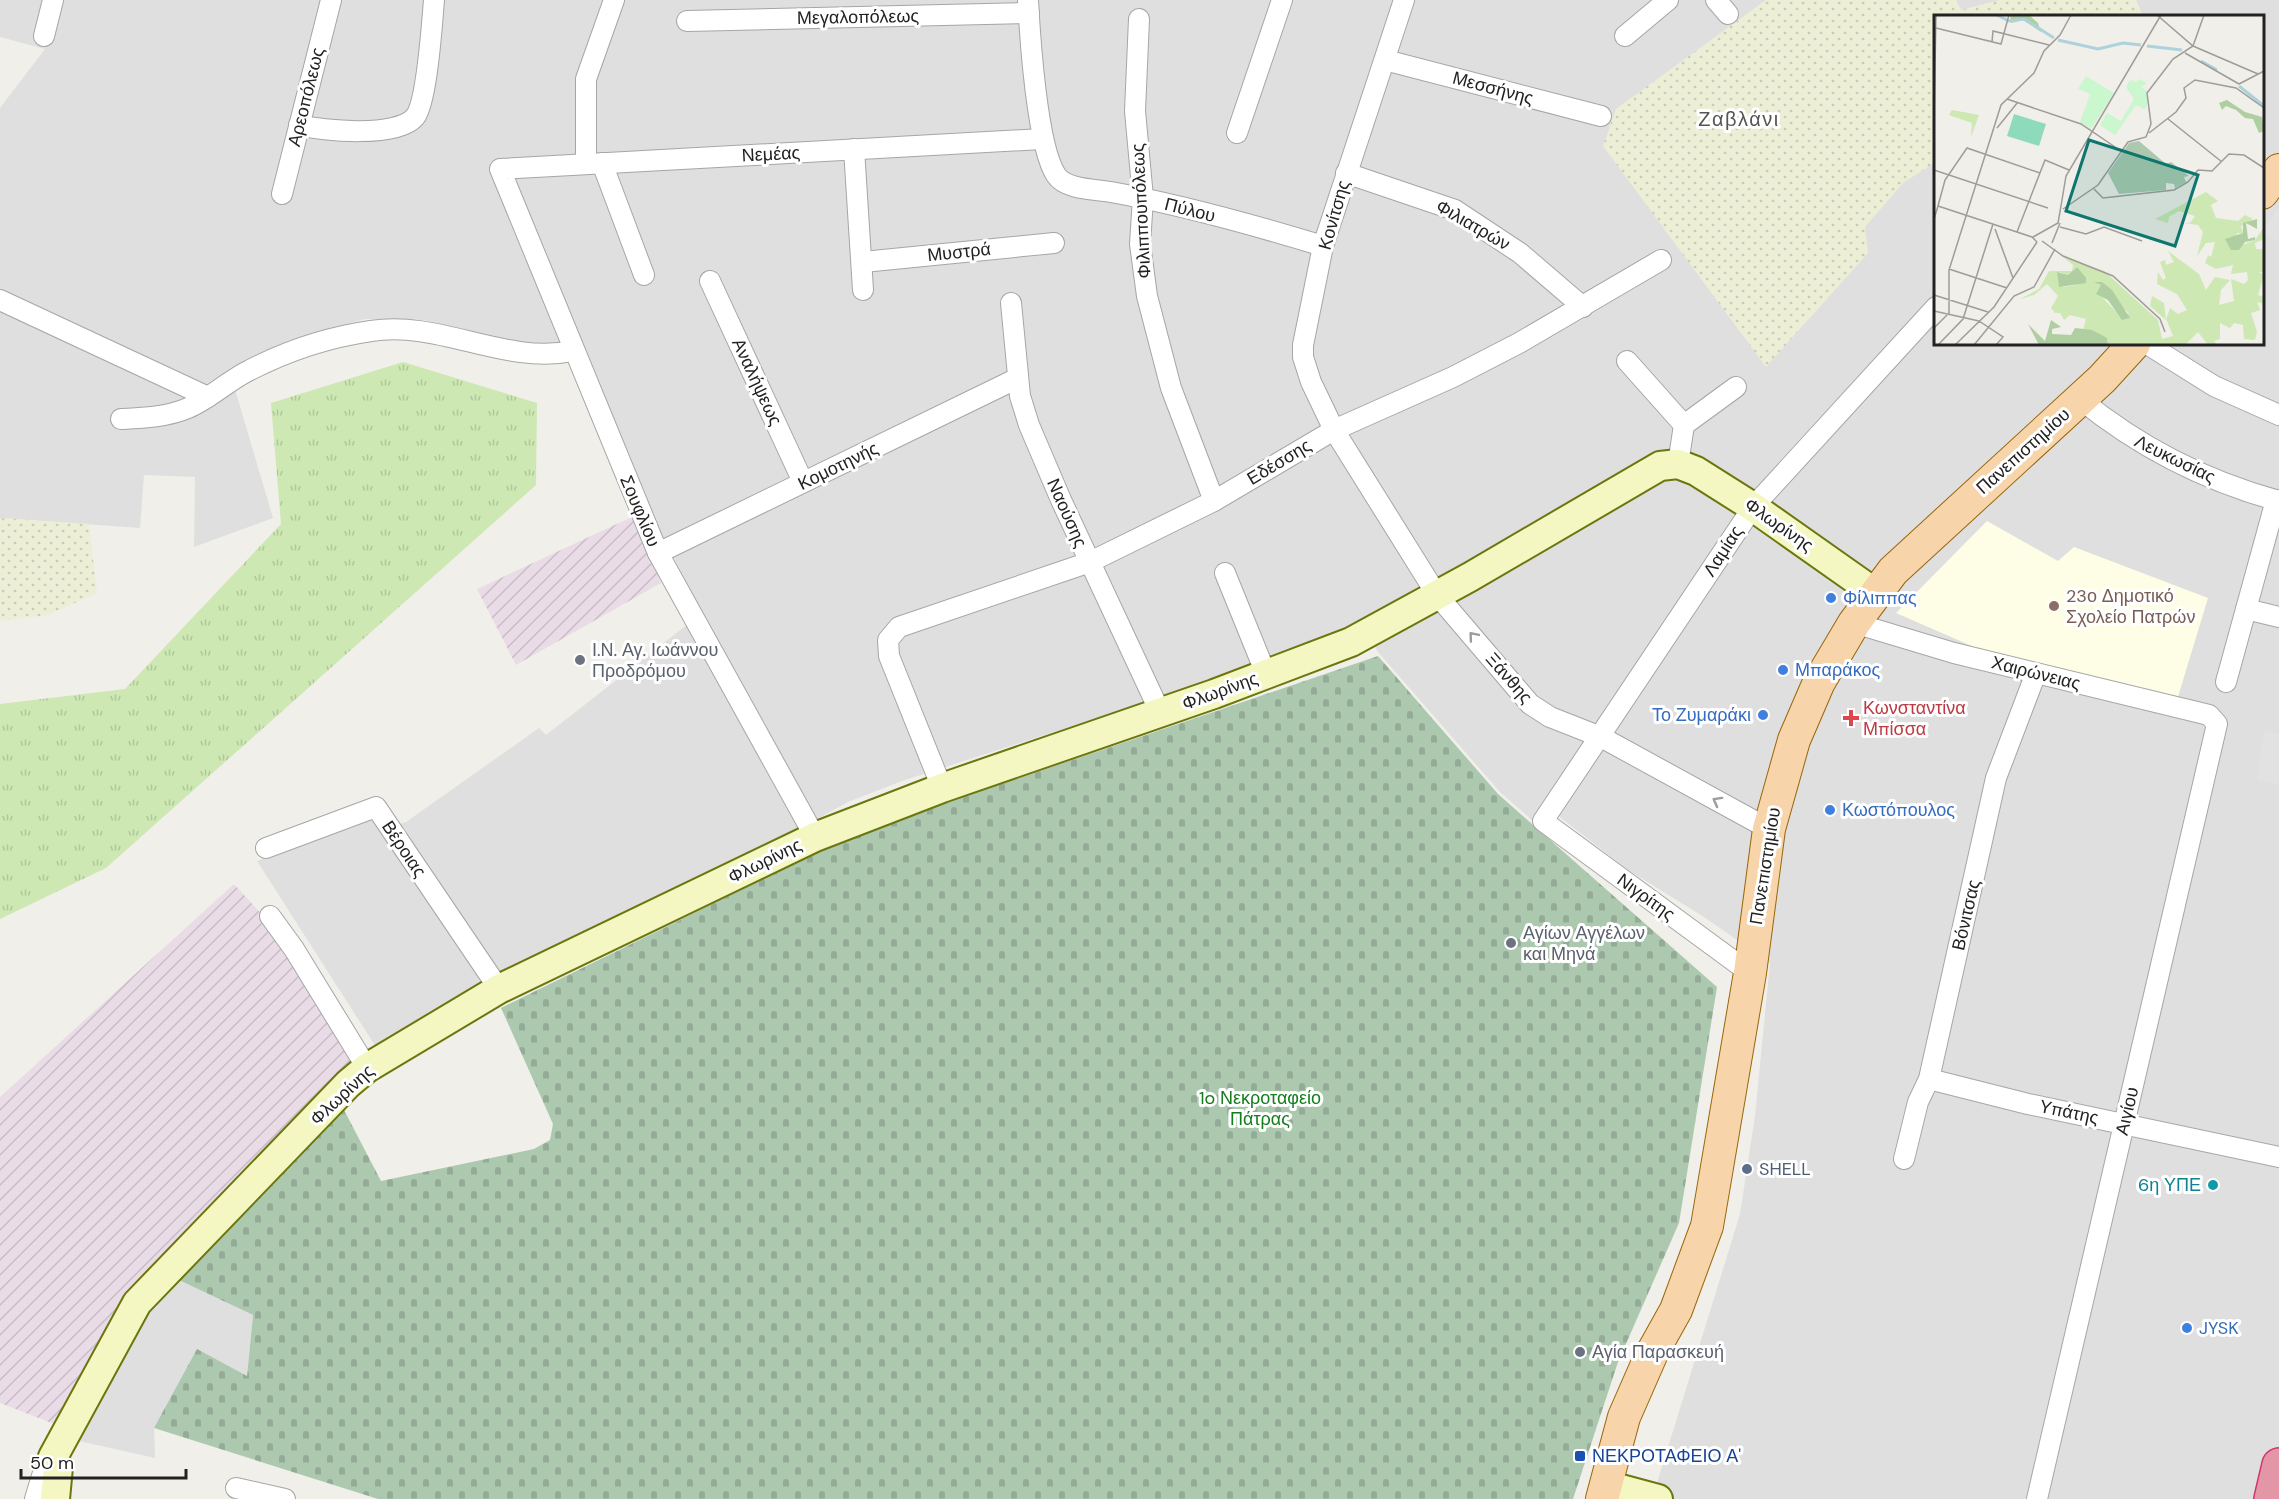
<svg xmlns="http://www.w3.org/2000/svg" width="2279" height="1499" font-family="'DM Sans',sans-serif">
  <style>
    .residential { fill: #e0dfdf; fill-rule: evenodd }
    .industrial { fill: url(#industrial-furrows) }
    .education { fill: #fefde6 }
    .farmland { fill: url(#farmland-dots) }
    .grass { fill: url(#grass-tufts) }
    .cemetery { fill: url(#cemetery-stones) }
    .parking { fill: #e2e2e2 }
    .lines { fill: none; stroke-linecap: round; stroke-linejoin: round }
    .street-casing { stroke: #a6a6a6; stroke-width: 22 }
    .secondary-casing { stroke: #6b760c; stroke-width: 32 }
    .primary-casing { stroke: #976609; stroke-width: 34 }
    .highway-casing { stroke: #d2346c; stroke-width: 36 }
    .street { stroke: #fff; stroke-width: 20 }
    .secondary { stroke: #f4f7c2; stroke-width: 28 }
    .primary { stroke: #f7d4a9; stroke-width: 32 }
    .highway { stroke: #e397a6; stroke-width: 33 }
    .oneway { stroke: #9c9c9c }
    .shop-dot { fill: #3f7fe0; stroke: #fff; stroke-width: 2 }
    .education-dot { fill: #8d6e63; stroke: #fff; stroke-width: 2 }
    .worship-dot { fill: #6b7280; stroke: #fff; stroke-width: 2 }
    .health-dot { fill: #e0444e; stroke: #fff; stroke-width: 2 }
    .service-dot { fill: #5c6f8a; stroke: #fff; stroke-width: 2 }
    .culture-dot { fill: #0f9aa8; stroke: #fff; stroke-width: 2 }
    .transit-dot { fill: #1a4fb4; stroke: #fff; stroke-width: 2 }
    .labels { text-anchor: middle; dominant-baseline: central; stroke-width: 6; stroke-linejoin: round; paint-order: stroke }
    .street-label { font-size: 18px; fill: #222; stroke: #fff }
    .education-label { font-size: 18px; fill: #785e54; stroke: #fff; text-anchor: start }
    .shop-label { font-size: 18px; fill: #366cbe; stroke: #fff; text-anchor: start }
    .worship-label { font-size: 18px; fill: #5b616d; stroke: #fff; text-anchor: start }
    .health-label { font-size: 18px; fill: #be3a42; stroke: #fff; text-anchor: start }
    .park-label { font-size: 18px; fill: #137d1b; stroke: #fff }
    .service-label { font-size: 18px; fill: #4e5e75; stroke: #fff; text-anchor: start }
    .culture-label { font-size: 18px; fill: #0d838f; stroke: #fff; text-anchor: end }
    .transit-label { font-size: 18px; fill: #164399; stroke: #fff; text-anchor: start }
    .neighbourhood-label { font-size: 20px; letter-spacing: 1.5px; fill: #555; stroke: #fff }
    .inset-river { fill: none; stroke: #add2dc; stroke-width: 3 }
    .inset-road { fill: none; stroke: #9e9d99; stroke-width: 1.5 }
    .view { fill: #0f766e; fill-opacity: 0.15; stroke: #0f766e; stroke-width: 3 }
    .inset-edge { fill: none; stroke: #222; stroke-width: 3 }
  </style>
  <defs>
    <pattern id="industrial-furrows" width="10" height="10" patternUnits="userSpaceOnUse" patternTransform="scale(1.5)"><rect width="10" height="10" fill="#eadce7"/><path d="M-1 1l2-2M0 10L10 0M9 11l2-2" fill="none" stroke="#c8bcc6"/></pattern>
    <pattern id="farmland-dots" width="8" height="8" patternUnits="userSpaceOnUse" patternTransform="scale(1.5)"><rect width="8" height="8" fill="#edeed6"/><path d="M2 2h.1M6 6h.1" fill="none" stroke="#cbccb7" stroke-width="1.8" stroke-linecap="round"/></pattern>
    <pattern id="grass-tufts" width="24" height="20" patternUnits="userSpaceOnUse" patternTransform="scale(1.5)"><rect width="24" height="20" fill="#cde8b3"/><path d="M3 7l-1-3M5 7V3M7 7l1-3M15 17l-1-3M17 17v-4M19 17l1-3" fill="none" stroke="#b0c79a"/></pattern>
    <pattern id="cemetery-stones" width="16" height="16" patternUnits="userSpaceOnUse" patternTransform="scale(1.5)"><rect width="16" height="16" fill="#acc9b0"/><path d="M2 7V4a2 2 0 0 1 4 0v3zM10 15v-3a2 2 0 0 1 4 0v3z" fill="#94ac97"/></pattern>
  </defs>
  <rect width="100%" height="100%" fill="#f1efe9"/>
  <g class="residential">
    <path d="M 0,0 L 2279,0 L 2279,1499 L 1652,1499 L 1740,1214 L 1755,1116 L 1770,963 L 1704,917 L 1628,870 L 1561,818 L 1544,801 L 1533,821 L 1500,792 L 1378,652 L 1363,624 L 1255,667 L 902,781 L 848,802 L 808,824 L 485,980 L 376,1047 L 257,861 L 372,818 L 383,829 L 406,822 L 539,728 L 546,735 L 702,613 L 655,521 L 578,338 L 545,349 L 424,320 L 365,319 L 290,340 L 229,369 L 273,518 L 194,547 L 195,477 L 144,475 L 140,528 L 0,518 L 0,108 L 45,49 L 0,37 ZM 1936,16 L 2262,16 L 2262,344 L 1936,344 Z"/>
    <path d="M 176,1278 L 253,1315 L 247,1377 L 154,1428 L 155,1458 L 70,1439 L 143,1308 Z"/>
  </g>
  <g class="industrial">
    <path d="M 632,517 L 661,583 L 516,665 L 477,589 Z"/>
    <path d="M 234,884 L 277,931 L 357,1065 L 167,1249 L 54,1424 L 0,1403 L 0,1097 Z"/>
  </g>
  <path class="education" d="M 1987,521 L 2058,561 L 2074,547 L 2208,598 L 2177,700 L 1974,647 L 1896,613 Z"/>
  <g class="farmland">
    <path d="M 1766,0 L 1956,0 L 1961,10 L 1999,0 L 2136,0 L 2143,16 L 1936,16 L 1935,163 L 1904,182 L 1865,227 L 1868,253 L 1766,367 L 1603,146 L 1616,109 Z"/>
    <path d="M 0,518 L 89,524 L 97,593 L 48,615 L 0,621 Z"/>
  </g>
  <path class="grass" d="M 403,362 L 537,403 L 536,485 L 106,868 L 0,919 L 0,704 L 125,689 L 281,524 L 271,403 Z"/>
  <path class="cemetery" d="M 1378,656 L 1498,794 L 1717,987 L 1679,1223 L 1618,1362 L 1573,1499 L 378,1499 L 154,1428 L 197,1349 L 247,1376 L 253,1315 L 179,1280 L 343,1108 L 381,1181 L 534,1149 L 550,1140 L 553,1124 L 501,1008 L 841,841 L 908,816 Z"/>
  <g class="parking">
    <path d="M 2279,207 L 2279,241 L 2263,235 L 2262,231 Z"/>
    <path d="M 2264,730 L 2279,734 L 2279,785 L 2257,780 Z"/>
  </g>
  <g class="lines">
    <defs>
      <g id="street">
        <path d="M 1028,0 C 1030,38 1037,146 1056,175 C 1066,190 1095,189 1111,192 C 1183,205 1254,225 1323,246"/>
        <path d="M 1404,0 L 1323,246 L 1303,345 L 1303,357 L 1311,382 L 1334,430 L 1437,595 L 1530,704 L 1550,717 L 1601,737 L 1769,829"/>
        <path d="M 1716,0 L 1728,14"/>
        <path d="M 1139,19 L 1135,111 L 1143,198 L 1140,244 L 1147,296 L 1171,388 L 1214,501"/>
        <path d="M 687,21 L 1029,13"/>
        <path d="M 44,36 L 53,0"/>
        <path d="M 1625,36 L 1668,0"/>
        <path d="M 1385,60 L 1601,116"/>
        <path d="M 299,125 C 323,131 397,138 415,117 C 427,102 432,23 434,0"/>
        <path d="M 1237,133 L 1282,0"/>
        <path d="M 854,149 L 863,290"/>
        <path d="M 602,163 L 644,275"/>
        <path d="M 586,164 L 586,79 L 614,0"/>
        <path d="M 1346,173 L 1455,210 L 1520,253 L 1583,307"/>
        <path d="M 282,194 L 331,0"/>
        <path d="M 863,262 L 1054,243"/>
        <path d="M 710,281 L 803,482"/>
        <path d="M 0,300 L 208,397"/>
        <path d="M 1011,303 L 1020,396 L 1029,425 L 1061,500 L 1160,712"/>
        <path d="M 2147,344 L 2214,386 L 2279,415"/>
        <path d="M 1627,361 L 1684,425"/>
        <path d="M 2080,399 C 2139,447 2205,481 2279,501"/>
        <path d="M 121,419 C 142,418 168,417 188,408 C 208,400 229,380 250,370 C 287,351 329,337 371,331 C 440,320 504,365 573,351"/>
        <path d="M 1678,464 L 1684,425 L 1736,387"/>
        <path d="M 658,553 L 1018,378"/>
        <path d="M 1225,573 L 1266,674"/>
        <path d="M 2246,609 L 2279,617"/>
        <path d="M 1854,623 L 1954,653 L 2209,715 L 2217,724 L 2037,1499"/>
        <path d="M 2226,682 L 2276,500"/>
        <path d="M 942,788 L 889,656 L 888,640 L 899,627 L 1090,562 L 1214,501 L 1334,430 L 1453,377 L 1519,343 L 1661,260"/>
        <path d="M 815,837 L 658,553 L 500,169 L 1042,139"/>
        <path d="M 266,848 L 376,807 L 499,989"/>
        <path d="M 270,916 L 294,949 L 367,1068"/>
        <path d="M 1750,973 L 1543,821 L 1753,507 L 1936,307"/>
        <path d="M 1929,1079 L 2028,1104 L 2279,1157"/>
        <path d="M 1904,1159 L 1918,1102 L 1929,1079 L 1996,778 L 2036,673"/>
        <path d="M 236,1488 L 285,1499"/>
        <path d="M 35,1499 L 42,1476 L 53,1457"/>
      </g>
      <g id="secondary">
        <path d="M 1606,1485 L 1658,1499"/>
        <path d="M 55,1499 L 58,1467 L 53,1457 L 137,1303 L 348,1084 L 367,1068 L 499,989 L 815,837 L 942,788 L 1214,694 L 1351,642 L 1470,577 L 1660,466 L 1678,464 L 1696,471 L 1753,507 L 1875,593"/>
      </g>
      <g id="primary">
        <path d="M 2262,193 L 2279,170"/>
        <path d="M 1602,1499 L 1624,1417 L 1652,1353 L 1676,1310 L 1707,1226 L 1750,973 L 1769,829 L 1794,740 L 1819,682 L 1854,623 L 1893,571 L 2102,379 L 2134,344"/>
      </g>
      <path id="highway" d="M 2271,1499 L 2279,1465"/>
    </defs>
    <use href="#street" class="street-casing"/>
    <use href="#secondary" class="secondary-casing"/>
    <use href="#primary" class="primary-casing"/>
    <use href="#highway" class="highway-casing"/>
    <use href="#street" class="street"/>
    <use href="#secondary" class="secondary"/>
    <use href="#primary" class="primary"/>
    <use href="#highway" class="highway"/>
  </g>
  <defs><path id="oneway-chevron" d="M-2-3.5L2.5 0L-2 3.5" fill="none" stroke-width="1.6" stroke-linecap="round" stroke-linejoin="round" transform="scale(1.5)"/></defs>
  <g class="oneway">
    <use href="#oneway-chevron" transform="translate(1473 636) rotate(-130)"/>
    <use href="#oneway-chevron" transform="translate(1717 801) rotate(-151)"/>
  </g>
  <g class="shop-dot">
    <circle cx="1831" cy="598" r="6"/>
    <circle cx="1783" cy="670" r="6"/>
    <circle cx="1763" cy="715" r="6"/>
    <circle cx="1830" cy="810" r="6"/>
    <circle cx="2187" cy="1328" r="6"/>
  </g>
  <circle class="education-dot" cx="2054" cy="606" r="6"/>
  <g class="worship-dot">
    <circle cx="580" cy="660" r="6"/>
    <circle cx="1511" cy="943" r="6"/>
    <circle cx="1580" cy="1352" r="6"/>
  </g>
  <path class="health-dot" d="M1848 709h6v6h6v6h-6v6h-6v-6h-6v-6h6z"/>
  <circle class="service-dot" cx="1747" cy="1169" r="6"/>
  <circle class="culture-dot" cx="2213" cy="1185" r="6"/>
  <rect class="transit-dot" x="1574" y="1450" width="12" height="12" rx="3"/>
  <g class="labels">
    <g class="street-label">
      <text transform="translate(858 17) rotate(-1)">Μεγαλοπόλεως</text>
      <text transform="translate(1493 88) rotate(15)">Μεσσήνης</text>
      <text transform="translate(306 97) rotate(-76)">Αρεοπόλεως</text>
      <text transform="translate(771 154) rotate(-3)">Νεμέας</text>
      <text transform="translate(1190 210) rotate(14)">Πύλου</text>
      <text transform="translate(1141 211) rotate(-93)">Φιλιππουπόλεως</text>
      <text transform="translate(1334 215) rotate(-74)">Κονίτσης</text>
      <text transform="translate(1473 225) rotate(30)">Φιλιατρών</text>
      <text transform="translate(959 252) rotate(-6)">Μυστρά</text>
      <text transform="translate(757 382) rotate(65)">Αναλήψεως</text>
      <text transform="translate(2023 451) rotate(-42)">Πανεπιστημίου</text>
      <text transform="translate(2175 459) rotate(26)">Λευκωσίας</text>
      <text transform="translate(1279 462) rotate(-31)">Εδέσσης</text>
      <text transform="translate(838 466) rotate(-26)">Κομοτηνής</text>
      <text transform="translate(640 511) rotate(67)">Σουφλίου</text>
      <text transform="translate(1067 513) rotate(66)">Ναούσης</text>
      <text transform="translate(1779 525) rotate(35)">Φλωρίνης</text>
      <text transform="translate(1723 551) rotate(-57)">Λαμίας</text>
      <text transform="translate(2036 673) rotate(14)">Χαιρώνειας</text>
      <text transform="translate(1509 678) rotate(49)">Ξάνθης</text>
      <text transform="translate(1220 691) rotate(-20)">Φλωρίνης</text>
      <text transform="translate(404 849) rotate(56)">Βέροιας</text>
      <text transform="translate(765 861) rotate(-26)">Φλωρίνης</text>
      <text transform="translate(1765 866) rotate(-81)">Πανεπιστημίου</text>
      <text transform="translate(1646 897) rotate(36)">Νιγρίτης</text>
      <text transform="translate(1966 915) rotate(-77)">Βόνιτσας</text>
      <text transform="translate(342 1095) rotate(-43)">Φλωρίνης</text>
      <text transform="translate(2127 1111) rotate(-77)">Αιγίου</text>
      <text transform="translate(2069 1112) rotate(12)">Υπάτης</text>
    </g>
    <g class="education-label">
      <text x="2066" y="596">23ο Δημοτικό<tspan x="2066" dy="21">Σχολείο Πατρών</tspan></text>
    </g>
    <g class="shop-label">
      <text x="1843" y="598">Φίλιππας</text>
      <text x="1795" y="670">Μπαράκος</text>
      <text x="1751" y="715" text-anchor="end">Το Ζυμαράκι</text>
      <text x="1842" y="810">Κωστόπουλος</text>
      <text x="2199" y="1328">JYSK</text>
    </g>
    <g class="worship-label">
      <text x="592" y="650">Ι.Ν. Αγ. Ιωάννου<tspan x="592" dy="21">Προδρόμου</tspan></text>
      <text x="1523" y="933">Αγίων Αγγέλων<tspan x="1523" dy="21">και Μηνά</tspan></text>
      <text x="1592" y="1352">Αγία Παρασκευή</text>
    </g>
    <g class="health-label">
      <text x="1863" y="708">Κωνσταντίνα<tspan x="1863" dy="21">Μπίσσα</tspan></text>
    </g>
    <g class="park-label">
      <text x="1260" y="1098">1o Νεκροταφείο<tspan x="1260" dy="21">Πάτρας</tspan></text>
    </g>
    <g class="service-label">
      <text x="1759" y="1169">SHELL</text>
    </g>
    <g class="culture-label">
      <text x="2201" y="1185">6η ΥΠΕ</text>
    </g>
    <g class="transit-label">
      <text x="1592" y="1456">ΝΕΚΡΟΤΑΦΕΙΟ Α'</text>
    </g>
    <g class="neighbourhood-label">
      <text x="1739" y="119">Ζαβλάνι</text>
    </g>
  </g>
  <g transform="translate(1934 15)">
    <rect width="330" height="330" fill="#f1efe9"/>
    <path d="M 18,95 L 45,100 L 37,122 L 38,108 L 15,100 ZM 272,177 L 284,186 L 277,190 L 282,203 L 304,206 L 311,200 L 319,204 L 307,211 L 309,218 L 303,218 L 299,234 L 321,225 L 330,212 L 330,224 L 321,228 L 322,234 L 330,234 L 330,257 L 325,257 L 330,260 L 324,280 L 330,282 L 330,289 L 323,287 L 326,295 L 317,298 L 323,317 L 321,325 L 310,324 L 309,310 L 300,308 L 296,313 L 286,308 L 286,324 L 280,326 L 283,330 L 274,330 L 264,317 L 251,330 L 174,330 L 173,323 L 141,313 L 149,315 L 152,304 L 136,300 L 130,305 L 126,298 L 121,298 L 117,293 L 124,281 L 113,269 L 100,280 L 86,284 L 105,274 L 115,256 L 138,256 L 139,250 L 129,242 L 170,256 L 224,305 L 228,324 L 239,321 L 233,306 L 216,291 L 218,281 L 230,288 L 232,305 L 236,293 L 244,299 L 253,295 L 243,279 L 223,269 L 224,257 L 229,265 L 232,263 L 226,247 L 231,245 L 232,250 L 240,247 L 234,236 L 265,259 L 272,275 L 281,262 L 296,265 L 287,275 L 285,290 L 300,286 L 297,264 L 310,269 L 314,265 L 313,257 L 297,259 L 299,250 L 282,254 L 271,248 L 274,240 L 277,242 L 281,227 L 272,228 L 263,241 L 269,217 L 264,210 L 249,208 L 256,208 L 261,201 L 245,196 L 235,202 L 234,208 L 221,204 ZM 143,252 L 142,270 L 129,272 L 125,257 L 134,260 ZM 168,267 L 190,294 L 195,298 L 186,301 L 165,279 Z" fill="#cde8b3" fill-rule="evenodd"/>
    <path d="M 76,0 L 95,0 L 104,8 L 107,17 L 89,5 L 77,8 ZM 293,85 L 311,97 L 328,102 L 330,116 L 325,118 L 319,104 L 311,103 L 302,95 L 292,91 L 288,95 L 285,88 ZM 323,204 L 323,214 L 312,208 L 314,224 L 321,222 L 321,225 L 311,227 L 305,235 L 297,235 L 291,224 L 309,218 L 309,208 ZM 143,252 L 152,263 L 152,268 L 125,272 L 123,257 L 134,260 ZM 160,267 L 168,267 L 178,275 L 196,303 L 188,305 L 174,285 L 162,279 L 167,270 ZM 117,305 L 127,312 L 118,314 L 118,319 L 137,320 L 141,313 L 158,315 L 173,323 L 174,330 L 105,330 L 94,309 L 111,326 Z" fill="#afcea1"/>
    <path d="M 205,126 L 232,149 L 237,147 L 255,161 L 250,162 L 252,167 L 241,173 L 240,169 L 232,168 L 232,175 L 185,179 L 174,158 L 195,128 Z" fill="#acc9b0"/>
    <path d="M 152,61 L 180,78 L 157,114 L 146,107 L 156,79 L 144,74 ZM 205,64 L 213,68 L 207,72 L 213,76 L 213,91 L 210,94 L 202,90 L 181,120 L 166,110 L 173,98 L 187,106 L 200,84 L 192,72 L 196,65 L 203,67 Z" fill="#cbf7ce"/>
    <path d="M 80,99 L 112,109 L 105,131 L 73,121 Z" fill="#8ddbbc"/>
    <path class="inset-river" d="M 63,0 L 75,6 L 90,4 L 120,23M 124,25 L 164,34 L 189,28 L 207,30M 213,31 L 248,35M 267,46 L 283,55M 305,71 L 330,91"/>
    <path class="inset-road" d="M 223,0 L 259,31 L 324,59M 2,13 L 67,29 L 75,0M 58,27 L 59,16 L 115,30M 251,38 L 305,69M 305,69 L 330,56M 73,84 L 147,109 L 187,136M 0,104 L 2,0M 234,104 L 288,147M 63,113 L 84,87M 215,118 L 242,97 L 252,83 L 250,73 L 261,65 L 302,73 L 330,93M 0,155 L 114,193M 160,174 L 169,183 L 240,175 L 254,167 L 264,155 L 278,156 L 295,139 L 310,140 L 330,153M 4,191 L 11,165 L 33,133 L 106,158M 127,191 L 132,161 L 227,0M 129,194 L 164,170 L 194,127 L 212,122 L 217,109 L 213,78 L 239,44 L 259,31 L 270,0M 0,204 L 4,191 L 98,222 L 103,227M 126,212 L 152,219 L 170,212 L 208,226M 61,214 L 79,263M 83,217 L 111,145 L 135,155M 99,222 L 124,208 L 127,191M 108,226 L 129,241 L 179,261 L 226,304 L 231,317M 118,228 L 126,208M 15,254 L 73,273M 0,280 L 54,297M 0,296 L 45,306M 15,299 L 15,255 L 67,90 L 100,58 L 110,36 L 126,20 L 137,0M 45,306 L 69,322 L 62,330M 0,313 L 14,299M 4,330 L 29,304 L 59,209M 21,330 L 60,292 L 103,227M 40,330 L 80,281 L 100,272 L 121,234"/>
    <path class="view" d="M 155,125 L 264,160 L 241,231 L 132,196 Z"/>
    <rect width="330" height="330" class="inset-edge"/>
  </g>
  <path d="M21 1469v9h165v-9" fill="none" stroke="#222222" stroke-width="3"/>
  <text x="30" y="1469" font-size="18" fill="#222222" stroke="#ffffff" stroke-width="4.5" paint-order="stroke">50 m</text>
</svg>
